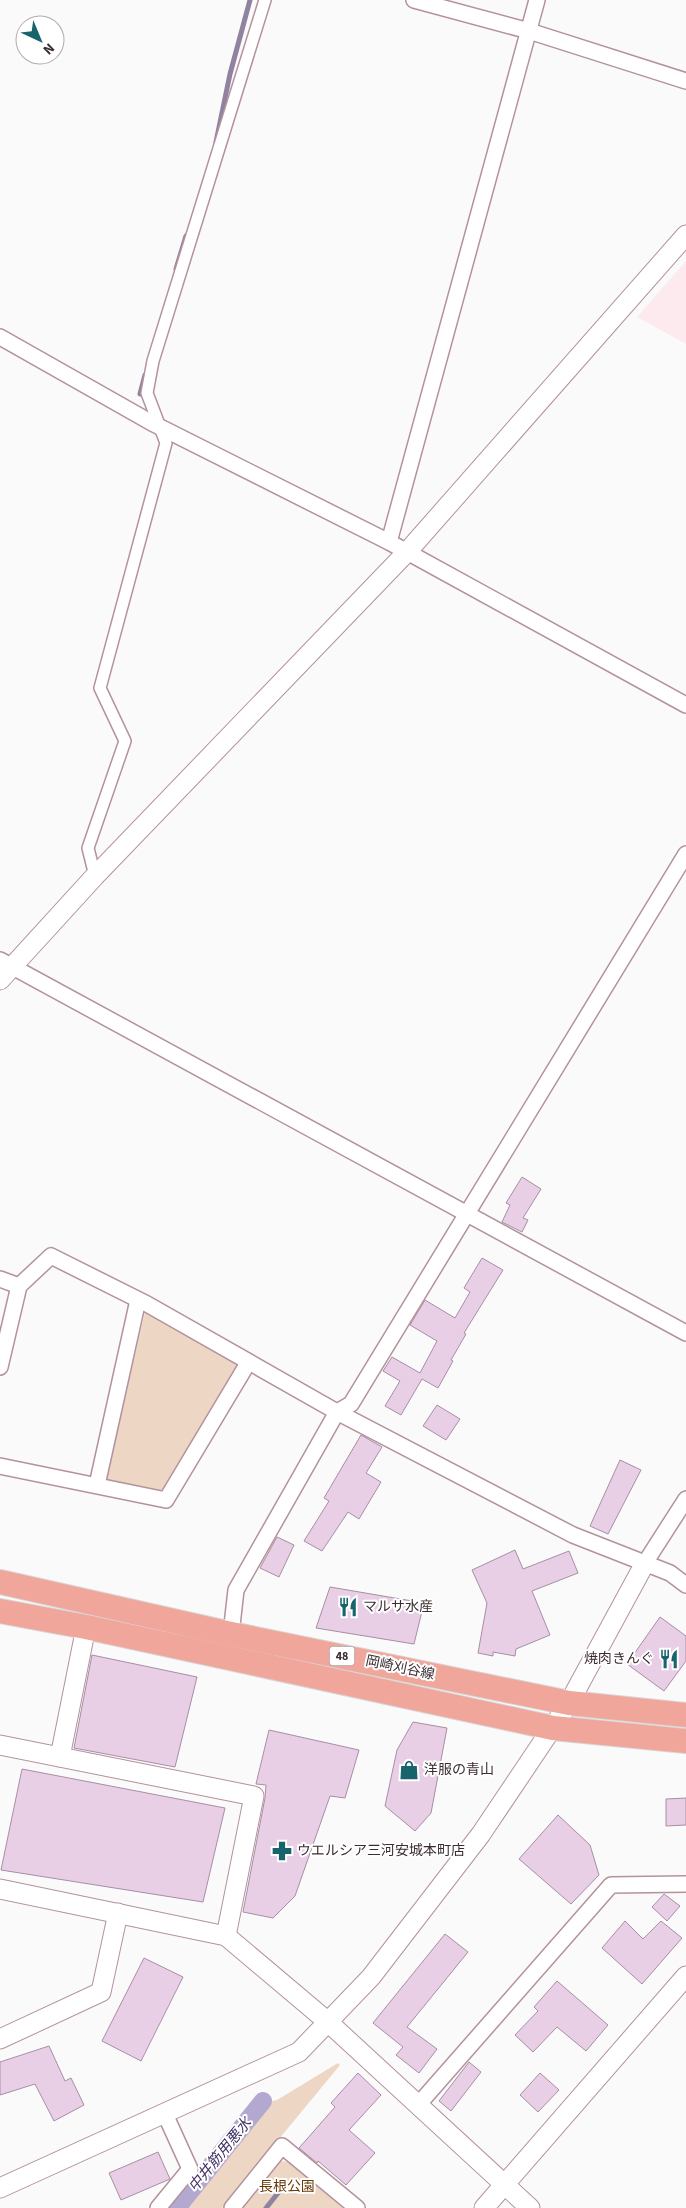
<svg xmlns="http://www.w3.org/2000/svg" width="686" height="2208" font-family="'Source Sans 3','Noto Sans JP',sans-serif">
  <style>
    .built { fill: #fceaef }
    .green { fill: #edd6c4 }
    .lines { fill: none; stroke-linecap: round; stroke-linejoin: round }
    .stream { stroke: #8f83a0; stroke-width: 5 }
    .canal { stroke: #b3a8cf; stroke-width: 18 }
    .building { fill: #e9cfe6; stroke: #a78ea5 }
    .pedestrian-casing { stroke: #b4929c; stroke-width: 14 }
    .minor-casing { stroke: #b4929c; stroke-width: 18 }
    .tertiary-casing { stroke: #b4929c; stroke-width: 21 }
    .primary-casing { stroke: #d8d5d6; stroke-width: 26 }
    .pedestrian { stroke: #fff; stroke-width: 11 }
    .minor { stroke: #fff; stroke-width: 15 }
    .tertiary { stroke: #fff; stroke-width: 19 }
    .primary { stroke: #f0a69b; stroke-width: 24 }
    .labels { text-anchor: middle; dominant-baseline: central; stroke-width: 4; stroke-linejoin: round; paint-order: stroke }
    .shield { fill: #fff; stroke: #766c6f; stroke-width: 1 }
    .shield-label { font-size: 12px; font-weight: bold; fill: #3b2d31 }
    .poi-label { font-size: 14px; fill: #3b2d31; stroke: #fff; text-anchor: start }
    .street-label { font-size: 14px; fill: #3b2d31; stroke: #fff }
    .park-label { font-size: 14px; fill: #673908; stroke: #fff }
    .water-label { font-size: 15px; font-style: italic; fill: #436; stroke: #fff }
  </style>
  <rect width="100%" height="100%" fill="#fafafa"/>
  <path class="built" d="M 686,261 L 686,344 L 637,317 Z"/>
  <g class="green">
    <path d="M 147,1304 L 248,1363 L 171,1492 L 104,1486 Z"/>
    <path d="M 338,2063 L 340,2065 L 222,2208 L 186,2208 L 272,2101 L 277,2100 Z"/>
    <path d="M 280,2161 L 289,2162 L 343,2208 L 242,2208 Z"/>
  </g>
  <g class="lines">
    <g class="stream">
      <path d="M 216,142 L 230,74 L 250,0"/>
      <path d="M 176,269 L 186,236"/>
      <path d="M 140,394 L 145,375"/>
      <path d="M 266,2208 L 278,2193"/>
    </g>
    <path class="canal" d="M 177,2208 L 263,2101"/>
  </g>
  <g class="building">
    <path d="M 522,1177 L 541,1189 L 523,1218 L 528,1220 L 522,1232 L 502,1222 L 510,1205 L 506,1203 Z"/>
    <path d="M 482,1258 L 503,1270 L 464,1333 L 466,1334 L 451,1360 L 453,1361 L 438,1388 L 422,1379 L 401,1415 L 385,1406 L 400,1381 L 383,1371 L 392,1357 L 420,1373 L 437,1341 L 410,1325 L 425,1300 L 455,1318 L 470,1292 L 464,1288 Z"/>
    <path d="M 437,1405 L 460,1419 L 446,1440 L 423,1426 Z"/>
    <path d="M 361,1435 L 382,1447 L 366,1473 L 381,1482 L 359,1519 L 348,1512 L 322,1551 L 304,1541 L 329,1501 L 324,1498 Z"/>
    <path d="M 620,1460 L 641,1470 L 608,1534 L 590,1526 Z"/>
    <path d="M 277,1537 L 294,1545 L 279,1577 L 260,1568 Z"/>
    <path d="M 515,1550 L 523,1569 L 569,1551 L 578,1573 L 532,1591 L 550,1635 L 516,1649 L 515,1656 L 493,1652 L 493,1656 L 478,1653 L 487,1603 L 472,1570 Z"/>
    <path d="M 330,1587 L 424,1603 L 414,1644 L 316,1628 Z"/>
    <path d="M 660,1617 L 686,1636 L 686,1661 L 664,1691 L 627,1664 Z"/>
    <path d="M 92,1655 L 197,1677 L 175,1767 L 74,1748 Z"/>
    <path d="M 413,1722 L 447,1728 L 431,1813 L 415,1831 L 385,1806 L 397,1750 Z"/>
    <path d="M 269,1730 L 359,1750 L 345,1798 L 330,1796 L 295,1896 L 273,1918 L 243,1912 L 265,1798 L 266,1785 L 256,1784 Z"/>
    <path d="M 22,1769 L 225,1808 L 203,1902 L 1,1870 Z"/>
    <path d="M 686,1798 L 686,1825 L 666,1826 L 666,1799 Z"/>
    <path d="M 558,1815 L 590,1845 L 599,1875 L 571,1904 L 519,1859 Z"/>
    <path d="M 664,1894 L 680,1906 L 667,1921 L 652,1907 Z"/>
    <path d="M 625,1921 L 643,1939 L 661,1921 L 682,1938 L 642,1984 L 602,1948 Z"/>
    <path d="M 445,1934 L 468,1952 L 407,2027 L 437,2049 L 419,2073 L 396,2055 L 403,2047 L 373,2023 Z"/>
    <path d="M 144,1958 L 183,1977 L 141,2061 L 102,2041 Z"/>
    <path d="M 557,1981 L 608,2025 L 586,2051 L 557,2027 L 533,2052 L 515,2035 L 538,2011 L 534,2007 Z"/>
    <path d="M 49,2046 L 65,2081 L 71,2078 L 84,2105 L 54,2121 L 35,2084 L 0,2095 L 0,2062 Z"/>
    <path d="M 469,2062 L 481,2072 L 451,2111 L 439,2101 Z"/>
    <path d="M 358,2073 L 381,2095 L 349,2130 L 375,2153 L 346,2185 L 318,2161 L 317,2163 L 299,2148 L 335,2107 L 331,2103 Z"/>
    <path d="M 540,2073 L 559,2090 L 538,2112 L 520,2095 Z"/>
    <path d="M 158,2152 L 170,2179 L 121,2200 L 109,2173 Z"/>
  </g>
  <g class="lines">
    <defs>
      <path id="pedestrian" d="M 95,876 L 88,848 L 125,741 L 100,688 L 166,443 L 147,393 L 153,361 L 265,0"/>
      <g id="minor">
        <path d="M 414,0 L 529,31 L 686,81"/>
        <path d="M 0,337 L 152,423 L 389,542 L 686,705"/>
        <path d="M 389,542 L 537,0"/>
        <path d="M 0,960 L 686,1333"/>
        <path d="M 0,1279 L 19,1286"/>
        <path d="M 0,1367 L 19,1286 L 51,1256 L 147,1304 L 337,1412 L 573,1535 L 670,1573 L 686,1585"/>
        <path d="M 0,1466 L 166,1500 L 248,1363"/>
        <path d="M 97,1485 L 138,1300"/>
        <path d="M 645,1563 L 686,1499"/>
        <path d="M 231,1634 L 236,1590 L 337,1412 L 351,1404 L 686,854"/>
        <path d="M 418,2105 L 611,1885 L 686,1884"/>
        <path d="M 158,2208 L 190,2169 L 165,2114"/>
        <path d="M 232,2208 L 282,2146 L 357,2208"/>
      </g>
      <g id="tertiary">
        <path d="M 0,980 L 95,876 L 407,552 L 686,235"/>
        <path d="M 0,1745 L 254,1796 L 226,1936"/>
        <path d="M 60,1757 L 86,1627"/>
        <path d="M 0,1889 L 226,1936 L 328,2022 L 530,2208"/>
        <path d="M 0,2039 L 101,1992 L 118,1913"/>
        <path d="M 0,2188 L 299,2052 L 371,1977 L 481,1834 L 569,1703 L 645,1563"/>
        <path d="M 484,2208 L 686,1976"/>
      </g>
      <g id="primary">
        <path d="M 0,1582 L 231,1634 L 569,1703 L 686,1715"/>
        <path d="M 0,1611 L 86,1627 L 553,1728 L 686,1741"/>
      </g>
    </defs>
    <use href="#pedestrian" class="pedestrian-casing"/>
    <use href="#minor" class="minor-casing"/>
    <use href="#tertiary" class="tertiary-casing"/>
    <use href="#primary" class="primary-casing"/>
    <use href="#pedestrian" class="pedestrian"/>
    <use href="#minor" class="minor"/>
    <use href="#tertiary" class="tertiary"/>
    <use href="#primary" class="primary"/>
  </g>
  <defs>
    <symbol id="restaurant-bare" viewBox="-9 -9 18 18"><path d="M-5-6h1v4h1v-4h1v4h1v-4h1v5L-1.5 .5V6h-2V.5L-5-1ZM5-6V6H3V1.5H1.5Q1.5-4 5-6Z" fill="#17646d" stroke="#fff" stroke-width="2.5" paint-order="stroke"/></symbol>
    <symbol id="shop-bare" viewBox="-9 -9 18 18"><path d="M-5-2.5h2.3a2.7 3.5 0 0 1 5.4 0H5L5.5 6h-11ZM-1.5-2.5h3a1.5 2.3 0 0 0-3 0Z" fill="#17646d" stroke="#fff" stroke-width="2.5" paint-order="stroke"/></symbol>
    <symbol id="pharmacy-bare" viewBox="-9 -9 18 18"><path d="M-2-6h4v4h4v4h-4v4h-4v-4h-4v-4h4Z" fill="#17646d" stroke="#fff" stroke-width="2.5" paint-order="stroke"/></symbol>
  </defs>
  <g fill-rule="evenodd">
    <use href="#restaurant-bare" x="334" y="1593" width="28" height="28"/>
    <use href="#restaurant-bare" x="655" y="1645" width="28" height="28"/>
    <use href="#shop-bare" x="395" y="1756" width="28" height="28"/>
    <use href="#pharmacy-bare" x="268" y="1837" width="28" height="28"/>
  </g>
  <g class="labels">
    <rect class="shield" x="329.5" y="1646.5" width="25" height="19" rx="4"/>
    <g class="shield-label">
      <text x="342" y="1656">48</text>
    </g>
    <g class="poi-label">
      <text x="363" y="1607">マルサ水産</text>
      <text x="654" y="1659" text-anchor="end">焼肉きんぐ</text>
      <text x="424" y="1770">洋服の青山</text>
      <text x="297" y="1851">ウエルシア三河安城本町店</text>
    </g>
    <g class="street-label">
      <text transform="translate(400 1668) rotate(12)">岡崎刈谷線</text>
    </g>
    <g class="park-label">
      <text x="287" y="2187">長根公園</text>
    </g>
    <g class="water-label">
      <text transform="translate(220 2155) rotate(-51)">中井筋用悪水</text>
    </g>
  </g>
  <g transform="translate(40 40) rotate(136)"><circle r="24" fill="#ffffff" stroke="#b1abad"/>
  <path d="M0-4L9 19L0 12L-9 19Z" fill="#17646d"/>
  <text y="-8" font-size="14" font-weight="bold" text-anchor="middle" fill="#3b2d31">N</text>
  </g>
</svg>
